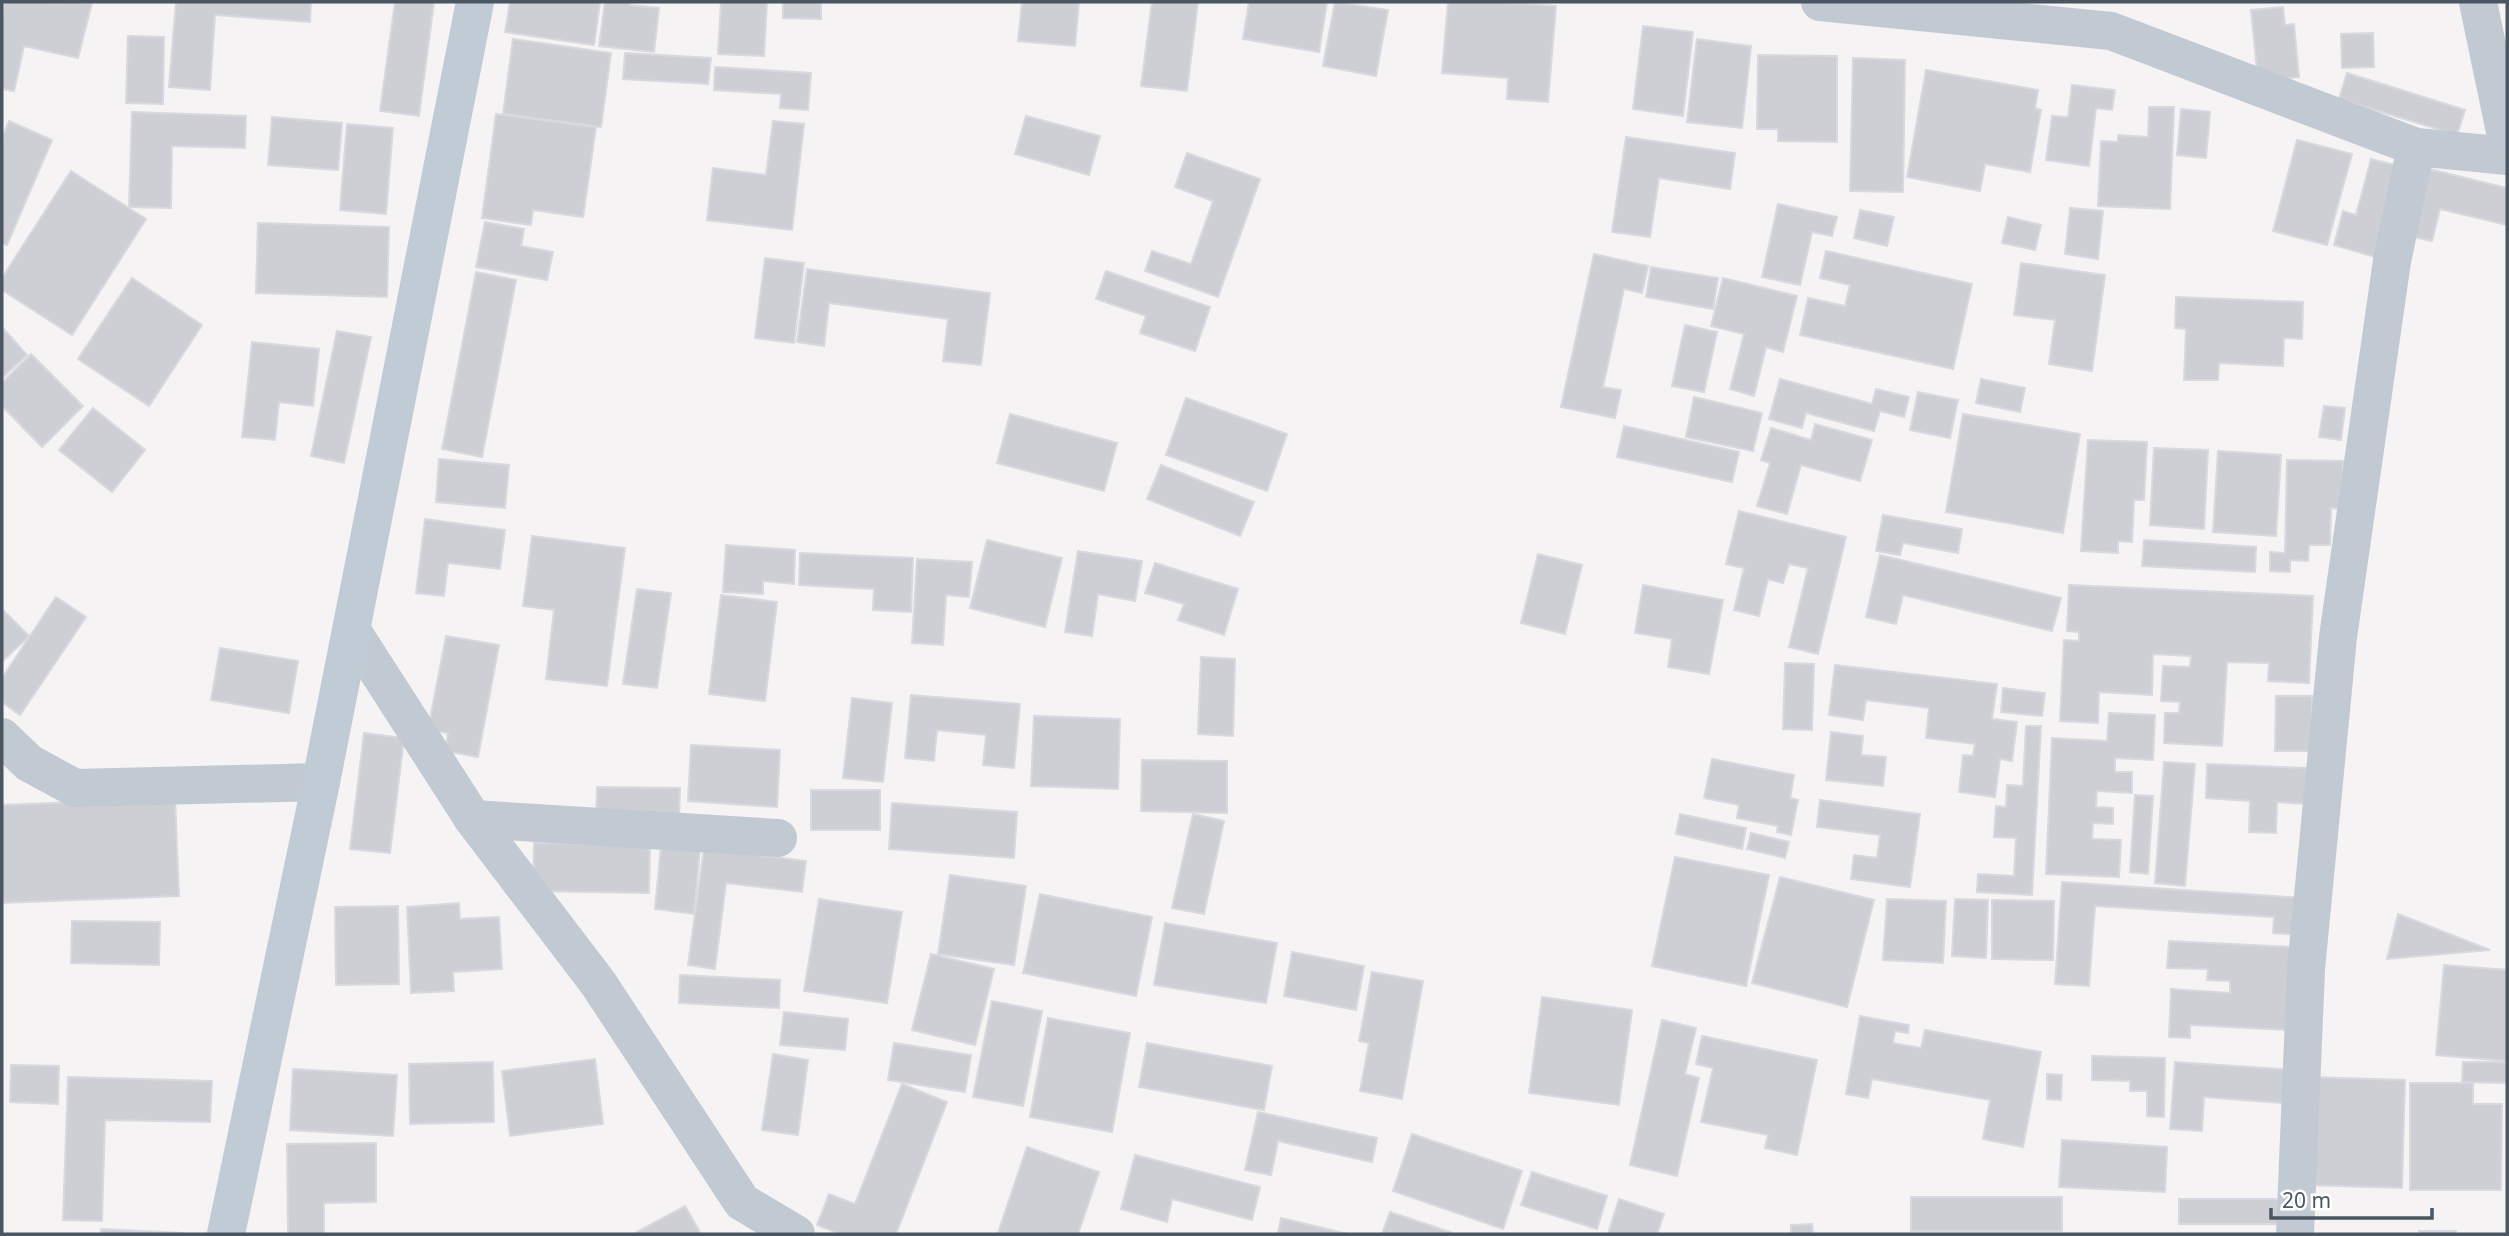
<svg xmlns="http://www.w3.org/2000/svg" width="2509" height="1236" font-family="'Noto Sans',sans-serif">
  <style>
    .building { fill: #cdcfd5; stroke: #d7d9de; stroke-width: 2 }
    .lines { fill: none; stroke-linecap: round; stroke-linejoin: round }
    .minor { stroke: #c1cad2; stroke-width: 38 }
    .secondary { stroke: #c1cbd6; stroke-width: 38 }
  </style>
  <rect width="100%" height="100%" fill="#f5f3f3"/>
  <g class="building">
    <path d="M 5,2 L 92,3 L 78,58 L 24,46 L 14,91 L 2,89 L 2,16 Z"/>
    <path d="M 176,2 L 311,2 L 310,22 L 215,15 L 210,90 L 169,87 Z"/>
    <path d="M 395,2 L 434,2 L 419,116 L 380,111 Z"/>
    <path d="M 510,2 L 600,2 L 594,45 L 505,32 Z"/>
    <path d="M 605,2 L 630,2 L 630,5 L 659,8 L 654,52 L 599,46 Z"/>
    <path d="M 721,2 L 767,2 L 764,56 L 718,54 Z"/>
    <path d="M 783,2 L 821,2 L 821,19 L 783,18 Z"/>
    <path d="M 1022,2 L 1079,2 L 1075,46 L 1018,41 Z"/>
    <path d="M 1152,2 L 1198,2 L 1187,91 L 1141,86 Z"/>
    <path d="M 1249,2 L 1327,2 L 1319,52 L 1243,39 Z"/>
    <path d="M 1335,2 L 1388,10 L 1376,76 L 1323,66 Z"/>
    <path d="M 1448,2 L 1501,2 L 1556,6 L 1548,102 L 1507,99 L 1508,78 L 1442,73 Z"/>
    <path d="M 2283,7 L 2285,25 L 2294,24 L 2299,77 L 2258,81 L 2251,10 Z"/>
    <path d="M 1643,26 L 1693,32 L 1683,116 L 1633,109 Z"/>
    <path d="M 2373,33 L 2374,67 L 2342,68 L 2341,34 Z"/>
    <path d="M 128,36 L 164,37 L 163,104 L 126,103 Z"/>
    <path d="M 513,39 L 611,53 L 601,127 L 503,114 Z"/>
    <path d="M 1697,39 L 1751,46 L 1742,128 L 1687,122 Z"/>
    <path d="M 625,53 L 711,58 L 708,84 L 623,79 Z"/>
    <path d="M 1758,55 L 1837,56 L 1837,142 L 1778,141 L 1778,129 L 1757,129 Z"/>
    <path d="M 1853,58 L 1905,60 L 1903,192 L 1850,191 Z"/>
    <path d="M 715,67 L 811,73 L 808,110 L 780,108 L 781,94 L 714,90 Z"/>
    <path d="M 1926,70 L 2038,90 L 2035,108 L 2041,110 L 2030,172 L 1985,164 L 1980,191 L 1907,177 Z"/>
    <path d="M 2347,73 L 2465,110 L 2457,135 L 2339,99 Z"/>
    <path d="M 2072,85 L 2115,90 L 2112,110 L 2096,108 L 2089,166 L 2046,160 L 2052,116 L 2068,117 Z"/>
    <path d="M 2149,107 L 2174,107 L 2170,209 L 2098,206 L 2101,141 L 2118,142 L 2118,135 L 2148,137 Z"/>
    <path d="M 2181,109 L 2210,112 L 2206,158 L 2177,155 Z"/>
    <path d="M 132,112 L 246,116 L 245,148 L 172,146 L 171,208 L 129,207 Z"/>
    <path d="M 496,114 L 596,127 L 583,217 L 533,210 L 531,225 L 482,218 Z"/>
    <path d="M 1026,116 L 1100,136 L 1089,175 L 1015,154 Z"/>
    <path d="M 272,117 L 342,123 L 338,170 L 268,165 Z"/>
    <path d="M 9,121 L 52,140 L 7,245 L 2,243 L 2,138 Z"/>
    <path d="M 773,121 L 804,124 L 792,230 L 707,220 L 713,168 L 766,175 Z"/>
    <path d="M 347,124 L 393,128 L 386,214 L 340,210 Z"/>
    <path d="M 1626,137 L 1735,153 L 1730,189 L 1659,178 L 1650,237 L 1612,232 Z"/>
    <path d="M 2297,140 L 2352,154 L 2327,245 L 2273,231 Z"/>
    <path d="M 1187,153 L 1260,179 L 1218,297 L 1145,271 L 1152,251 L 1191,264 L 1213,201 L 1175,187 Z"/>
    <path d="M 2371,159 L 2406,168 L 2382,259 L 2334,245 L 2343,211 L 2356,215 Z"/>
    <path d="M 2421,167 L 2507,188 L 2507,225 L 2440,209 L 2432,241 L 2405,235 Z"/>
    <path d="M 71,171 L 146,219 L 72,335 L 2,290 L 2,278 Z"/>
    <path d="M 1778,204 L 1837,217 L 1832,236 L 1812,232 L 1800,285 L 1762,277 Z"/>
    <path d="M 2070,208 L 2103,211 L 2098,259 L 2065,254 Z"/>
    <path d="M 1860,210 L 1894,217 L 1887,246 L 1854,238 Z"/>
    <path d="M 2008,217 L 2041,225 L 2035,250 L 2002,243 Z"/>
    <path d="M 485,222 L 524,229 L 521,246 L 553,252 L 547,280 L 476,267 Z"/>
    <path d="M 258,223 L 389,227 L 387,297 L 256,293 Z"/>
    <path d="M 1826,251 L 1972,284 L 1953,369 L 1800,335 L 1808,298 L 1845,306 L 1850,285 L 1820,278 Z"/>
    <path d="M 1594,254 L 1648,266 L 1642,293 L 1624,289 L 1603,387 L 1621,390 L 1615,418 L 1561,407 Z"/>
    <path d="M 765,258 L 804,263 L 794,343 L 755,338 Z"/>
    <path d="M 2021,263 L 2105,275 L 2092,371 L 2049,364 L 2055,320 L 2014,315 Z"/>
    <path d="M 1651,267 L 1718,278 L 1713,309 L 1646,297 Z"/>
    <path d="M 807,269 L 990,293 L 981,365 L 943,361 L 948,319 L 829,303 L 824,346 L 797,342 Z"/>
    <path d="M 1106,271 L 1210,307 L 1195,351 L 1140,333 L 1146,316 L 1096,299 Z"/>
    <path d="M 476,272 L 516,280 L 482,457 L 442,449 Z"/>
    <path d="M 132,278 L 202,325 L 149,406 L 78,359 Z"/>
    <path d="M 1723,278 L 1797,296 L 1783,352 L 1766,347 L 1754,396 L 1730,389 L 1744,334 L 1711,326 Z"/>
    <path d="M 2176,297 L 2303,302 L 2302,339 L 2284,338 L 2283,366 L 2219,363 L 2218,380 L 2184,380 L 2186,329 L 2175,328 Z"/>
    <path d="M 1685,325 L 1717,332 L 1704,392 L 1672,386 Z"/>
    <path d="M 2,327 L 27,355 L 2,378 Z"/>
    <path d="M 337,331 L 371,337 L 344,463 L 311,456 Z"/>
    <path d="M 252,342 L 319,349 L 313,406 L 279,402 L 275,440 L 242,437 Z"/>
    <path d="M 31,354 L 83,406 L 42,447 L 2,406 L 2,383 Z"/>
    <path d="M 1780,379 L 1872,404 L 1876,389 L 1909,397 L 1904,417 L 1880,411 L 1874,431 L 1806,413 L 1802,428 L 1769,419 Z"/>
    <path d="M 1981,379 L 2025,388 L 2020,412 L 1976,403 Z"/>
    <path d="M 1918,392 L 1958,400 L 1950,438 L 1910,430 Z"/>
    <path d="M 1694,397 L 1762,413 L 1753,451 L 1686,437 Z"/>
    <path d="M 1186,398 L 1287,434 L 1267,491 L 1166,455 Z"/>
    <path d="M 2324,406 L 2345,408 L 2341,440 L 2319,437 Z"/>
    <path d="M 93,408 L 145,450 L 112,492 L 59,450 Z"/>
    <path d="M 1010,414 L 1117,443 L 1104,491 L 997,463 Z"/>
    <path d="M 1963,414 L 2080,434 L 2063,533 L 1946,512 Z"/>
    <path d="M 1815,424 L 1872,440 L 1860,481 L 1801,465 L 1787,514 L 1757,506 L 1770,463 L 1761,460 L 1771,428 L 1811,440 Z"/>
    <path d="M 1624,426 L 1739,452 L 1732,482 L 1617,457 Z"/>
    <path d="M 2088,440 L 2147,442 L 2144,500 L 2134,500 L 2132,542 L 2118,541 L 2118,553 L 2081,551 Z"/>
    <path d="M 2154,448 L 2208,450 L 2204,529 L 2150,525 Z"/>
    <path d="M 2218,451 L 2281,455 L 2276,536 L 2213,532 Z"/>
    <path d="M 439,459 L 509,465 L 505,508 L 436,502 Z"/>
    <path d="M 2287,460 L 2343,461 L 2342,509 L 2331,508 L 2330,545 L 2309,545 L 2308,561 L 2290,560 L 2290,572 L 2270,571 L 2270,552 L 2285,553 Z"/>
    <path d="M 1161,465 L 1254,502 L 1240,536 L 1147,499 Z"/>
    <path d="M 1739,511 L 1846,537 L 1818,654 L 1789,647 L 1808,568 L 1789,564 L 1783,583 L 1768,579 L 1759,616 L 1734,610 L 1744,568 L 1726,564 Z"/>
    <path d="M 1883,515 L 1962,529 L 1958,553 L 1903,543 L 1900,555 L 1876,551 Z"/>
    <path d="M 425,519 L 505,530 L 500,569 L 448,563 L 444,596 L 416,593 Z"/>
    <path d="M 532,536 L 625,548 L 607,686 L 546,679 L 554,610 L 523,606 Z"/>
    <path d="M 987,540 L 1062,558 L 1045,627 L 970,608 Z"/>
    <path d="M 2144,540 L 2256,547 L 2255,572 L 2142,566 Z"/>
    <path d="M 726,545 L 795,550 L 794,584 L 763,581 L 763,594 L 723,592 Z"/>
    <path d="M 1078,551 L 1142,561 L 1135,601 L 1098,594 L 1092,636 L 1065,632 Z"/>
    <path d="M 800,553 L 913,558 L 911,612 L 873,610 L 874,589 L 799,585 Z"/>
    <path d="M 1538,554 L 1582,565 L 1565,634 L 1521,623 Z"/>
    <path d="M 1880,555 L 2061,598 L 2052,631 L 1903,595 L 1896,624 L 1866,617 Z"/>
    <path d="M 917,559 L 972,562 L 969,597 L 946,595 L 943,645 L 912,643 Z"/>
    <path d="M 1155,563 L 1238,589 L 1224,635 L 1178,620 L 1184,604 L 1145,593 Z"/>
    <path d="M 1643,585 L 1723,600 L 1709,674 L 1668,667 L 1672,639 L 1635,633 Z"/>
    <path d="M 2069,585 L 2313,596 L 2309,683 L 2268,681 L 2269,663 L 2227,662 L 2222,746 L 2164,743 L 2165,713 L 2179,713 L 2180,702 L 2161,701 L 2163,666 L 2190,667 L 2191,656 L 2153,654 L 2152,695 L 2099,692 L 2098,723 L 2060,721 L 2064,640 L 2079,641 L 2079,632 L 2067,631 Z"/>
    <path d="M 637,589 L 671,593 L 657,688 L 623,684 Z"/>
    <path d="M 721,595 L 777,602 L 765,701 L 709,694 Z"/>
    <path d="M 56,597 L 86,617 L 20,715 L 2,702 L 2,678 Z"/>
    <path d="M 2,609 L 29,636 L 2,662 Z"/>
    <path d="M 446,636 L 499,645 L 478,757 L 445,751 L 448,733 L 428,730 Z"/>
    <path d="M 220,648 L 298,661 L 289,713 L 211,700 Z"/>
    <path d="M 1201,657 L 1235,659 L 1233,736 L 1198,734 Z"/>
    <path d="M 1785,663 L 1814,664 L 1812,730 L 1783,729 Z"/>
    <path d="M 1835,665 L 1997,684 L 1992,719 L 2017,722 L 2012,761 L 2000,759 L 1995,797 L 1959,792 L 1963,755 L 1973,756 L 1975,744 L 1926,738 L 1929,708 L 1866,700 L 1863,720 L 1829,715 Z"/>
    <path d="M 2003,688 L 2045,693 L 2042,716 L 2001,712 Z"/>
    <path d="M 911,695 L 1020,704 L 1014,768 L 983,765 L 986,735 L 937,730 L 934,761 L 905,758 Z"/>
    <path d="M 2276,696 L 2312,696 L 2312,751 L 2275,751 Z"/>
    <path d="M 852,698 L 892,703 L 883,782 L 843,778 Z"/>
    <path d="M 2109,713 L 2155,715 L 2153,760 L 2115,758 L 2115,772 L 2132,772 L 2132,793 L 2097,791 L 2096,807 L 2113,808 L 2113,824 L 2093,823 L 2092,839 L 2121,840 L 2119,877 L 2046,874 L 2052,738 L 2107,741 Z"/>
    <path d="M 1034,716 L 1120,719 L 1118,789 L 1031,786 Z"/>
    <path d="M 2026,726 L 2041,726 L 2032,895 L 1977,892 L 1978,874 L 2014,876 L 2016,838 L 1994,837 L 1996,806 L 2006,807 L 2007,785 L 2023,786 Z"/>
    <path d="M 1831,732 L 1863,736 L 1861,755 L 1886,757 L 1883,786 L 1826,780 Z"/>
    <path d="M 364,733 L 404,738 L 390,853 L 350,849 Z"/>
    <path d="M 691,745 L 780,750 L 777,807 L 688,801 Z"/>
    <path d="M 1712,759 L 1794,775 L 1790,798 L 1798,800 L 1791,835 L 1777,832 L 1778,826 L 1737,818 L 1739,805 L 1704,798 Z"/>
    <path d="M 1142,760 L 1227,761 L 1227,813 L 1141,811 Z"/>
    <path d="M 2164,762 L 2195,764 L 2185,886 L 2155,883 Z"/>
    <path d="M 2207,764 L 2307,768 L 2305,804 L 2277,802 L 2276,833 L 2249,832 L 2250,801 L 2206,798 Z"/>
    <path d="M 597,787 L 680,788 L 679,819 L 596,818 Z"/>
    <rect x="811" y="790" width="69" height="40"/>
    <path d="M 2135,795 L 2153,796 L 2148,874 L 2130,872 Z"/>
    <path d="M 175,798 L 179,896 L 2,903 L 2,805 Z"/>
    <path d="M 1820,800 L 1920,814 L 1910,887 L 1851,879 L 1854,855 L 1877,858 L 1880,835 L 1817,827 Z"/>
    <path d="M 892,803 L 1017,812 L 1014,858 L 889,849 Z"/>
    <path d="M 1193,814 L 1224,821 L 1204,914 L 1172,908 Z"/>
    <path d="M 1680,814 L 1746,828 L 1742,849 L 1676,834 Z"/>
    <path d="M 1751,833 L 1789,842 L 1785,858 L 1747,849 Z"/>
    <path d="M 534,843 L 650,845 L 649,893 L 533,891 Z"/>
    <path d="M 661,846 L 700,849 L 694,914 L 655,909 Z"/>
    <path d="M 704,848 L 806,861 L 802,892 L 726,883 L 715,969 L 688,965 Z"/>
    <path d="M 1675,857 L 1769,875 L 1746,986 L 1652,966 Z"/>
    <path d="M 950,875 L 1026,886 L 1014,965 L 938,954 Z"/>
    <path d="M 1780,877 L 1874,900 L 1847,1007 L 1752,983 Z"/>
    <path d="M 2062,882 L 2304,898 L 2302,935 L 2273,933 L 2274,917 L 2095,906 L 2089,986 L 2055,984 Z"/>
    <path d="M 1040,894 L 1152,917 L 1136,996 L 1023,973 Z"/>
    <path d="M 819,899 L 902,912 L 887,1003 L 804,991 Z"/>
    <path d="M 1887,899 L 1946,901 L 1943,963 L 1883,960 Z"/>
    <path d="M 1955,899 L 1988,900 L 1986,958 L 1952,956 Z"/>
    <path d="M 1992,900 L 2054,901 L 2053,960 L 1992,959 Z"/>
    <path d="M 459,903 L 460,919 L 499,917 L 502,969 L 453,972 L 454,991 L 411,993 L 407,907 Z"/>
    <path d="M 398,906 L 399,984 L 336,985 L 335,907 Z"/>
    <path d="M 2398,914 L 2490,950 L 2387,959 Z"/>
    <path d="M 72,921 L 160,922 L 159,965 L 71,963 Z"/>
    <path d="M 1165,923 L 1277,943 L 1266,1003 L 1154,985 Z"/>
    <path d="M 2169,941 L 2293,947 L 2288,1030 L 2190,1025 L 2190,1038 L 2169,1037 L 2171,989 L 2230,993 L 2230,981 L 2207,980 L 2208,969 L 2167,968 Z"/>
    <path d="M 1292,952 L 1364,966 L 1356,1010 L 1284,996 Z"/>
    <path d="M 931,954 L 994,969 L 975,1045 L 912,1030 Z"/>
    <path d="M 2444,965 L 2507,970 L 2507,1061 L 2436,1055 Z"/>
    <path d="M 1372,972 L 1423,981 L 1402,1099 L 1360,1091 L 1369,1043 L 1359,1041 Z"/>
    <path d="M 680,975 L 780,980 L 779,1008 L 679,1003 Z"/>
    <path d="M 1542,997 L 1632,1010 L 1619,1105 L 1529,1093 Z"/>
    <path d="M 992,1001 L 1042,1011 L 1023,1106 L 973,1097 Z"/>
    <path d="M 784,1012 L 848,1019 L 845,1050 L 780,1045 Z"/>
    <path d="M 1860,1016 L 1909,1025 L 1908,1033 L 1895,1031 L 1893,1043 L 1921,1048 L 1925,1030 L 2041,1052 L 2023,1147 L 1983,1139 L 1990,1100 L 1872,1079 L 1868,1098 L 1846,1094 Z"/>
    <path d="M 1048,1018 L 1130,1033 L 1112,1132 L 1030,1117 Z"/>
    <path d="M 1662,1020 L 1696,1028 L 1685,1074 L 1699,1078 L 1677,1176 L 1630,1165 Z"/>
    <path d="M 1702,1036 L 1817,1060 L 1797,1155 L 1765,1148 L 1768,1135 L 1701,1122 L 1713,1068 L 1696,1064 Z"/>
    <path d="M 894,1043 L 971,1055 L 965,1092 L 888,1080 Z"/>
    <path d="M 1147,1043 L 1272,1066 L 1264,1110 L 1139,1087 Z"/>
    <path d="M 773,1054 L 808,1060 L 798,1135 L 762,1130 Z"/>
    <path d="M 2092,1056 L 2165,1058 L 2164,1117 L 2147,1116 L 2147,1091 L 2130,1091 L 2130,1081 L 2092,1080 Z"/>
    <path d="M 595,1059 L 603,1124 L 510,1136 L 502,1071 Z"/>
    <path d="M 493,1062 L 494,1122 L 410,1124 L 409,1064 Z"/>
    <path d="M 2175,1062 L 2295,1070 L 2293,1104 L 2204,1097 L 2202,1131 L 2170,1129 Z"/>
    <path d="M 2463,1062 L 2507,1062 L 2507,1083 L 2462,1082 Z"/>
    <path d="M 11,1065 L 59,1066 L 58,1104 L 10,1102 Z"/>
    <path d="M 293,1069 L 397,1075 L 393,1136 L 290,1130 Z"/>
    <path d="M 2047,1074 L 2062,1075 L 2061,1100 L 2047,1099 Z"/>
    <path d="M 68,1077 L 212,1081 L 210,1122 L 105,1120 L 102,1221 L 63,1220 Z"/>
    <path d="M 2310,1077 L 2405,1080 L 2402,1188 L 2307,1185 Z"/>
    <path d="M 2410,1083 L 2473,1083 L 2473,1104 L 2502,1104 L 2501,1190 L 2410,1190 Z"/>
    <path d="M 902,1084 L 947,1102 L 896,1234 L 840,1234 L 817,1225 L 829,1194 L 855,1204 Z"/>
    <path d="M 1258,1112 L 1377,1138 L 1372,1162 L 1278,1141 L 1271,1175 L 1245,1170 Z"/>
    <path d="M 1412,1134 L 1522,1171 L 1503,1229 L 1393,1191 Z"/>
    <path d="M 2062,1140 L 2167,1147 L 2165,1192 L 2059,1187 Z"/>
    <path d="M 376,1143 L 376,1202 L 324,1203 L 324,1234 L 288,1234 L 287,1144 Z"/>
    <path d="M 1027,1147 L 1099,1172 L 1078,1234 L 998,1233 Z"/>
    <path d="M 1135,1155 L 1260,1187 L 1252,1220 L 1172,1199 L 1167,1222 L 1121,1209 Z"/>
    <path d="M 1532,1172 L 1607,1196 L 1597,1229 L 1521,1205 Z"/>
    <rect x="1911" y="1197" width="151" height="34"/>
    <path d="M 1619,1199 L 1664,1214 L 1657,1234 L 1608,1234 Z"/>
    <rect x="2179" y="1199" width="99" height="25"/>
    <path d="M 685,1206 L 701,1234 L 636,1234 L 635,1233 Z"/>
    <path d="M 1390,1212 L 1453,1233 L 1382,1234 Z"/>
    <path d="M 1281,1218 L 1348,1234 L 1278,1234 Z"/>
    <path d="M 1812,1224 L 1813,1234 L 1791,1234 L 1791,1225 Z"/>
    <path d="M 101,1229 L 183,1233 L 183,1234 L 101,1234 Z"/>
    <rect x="2419" y="1231" width="37" height="3"/>
  </g>
  <g class="lines">
    <g class="minor">
      <path d="M 1820,2 L 2111,31 L 2416,147 L 2507,156"/>
      <path d="M 2478,2 L 2507,141"/>
      <path d="M 352,631 L 473,819 L 598,983 L 742,1202 L 796,1234"/>
      <path d="M 2,737 L 29,763 L 75,788 L 321,782"/>
      <path d="M 473,819 L 778,838"/>
      <path d="M 2295,1234 L 2306,969 L 2338,637 L 2392,261 L 2416,147"/>
    </g>
    <path class="secondary" d="M 226,1234 L 321,782 L 475,2"/>
  </g>
  <rect width="2509" height="1236" fill="none" stroke="#4a5661" stroke-width="7"/>
  <path d="M2271 1208v10h161v-10" fill="none" stroke="#4a5661" stroke-width="3.5"/>
  <text x="2282" y="1208" font-size="21" fill="#4a5661" stroke="#ffffff" stroke-width="5" paint-order="stroke">20 m</text>
</svg>
